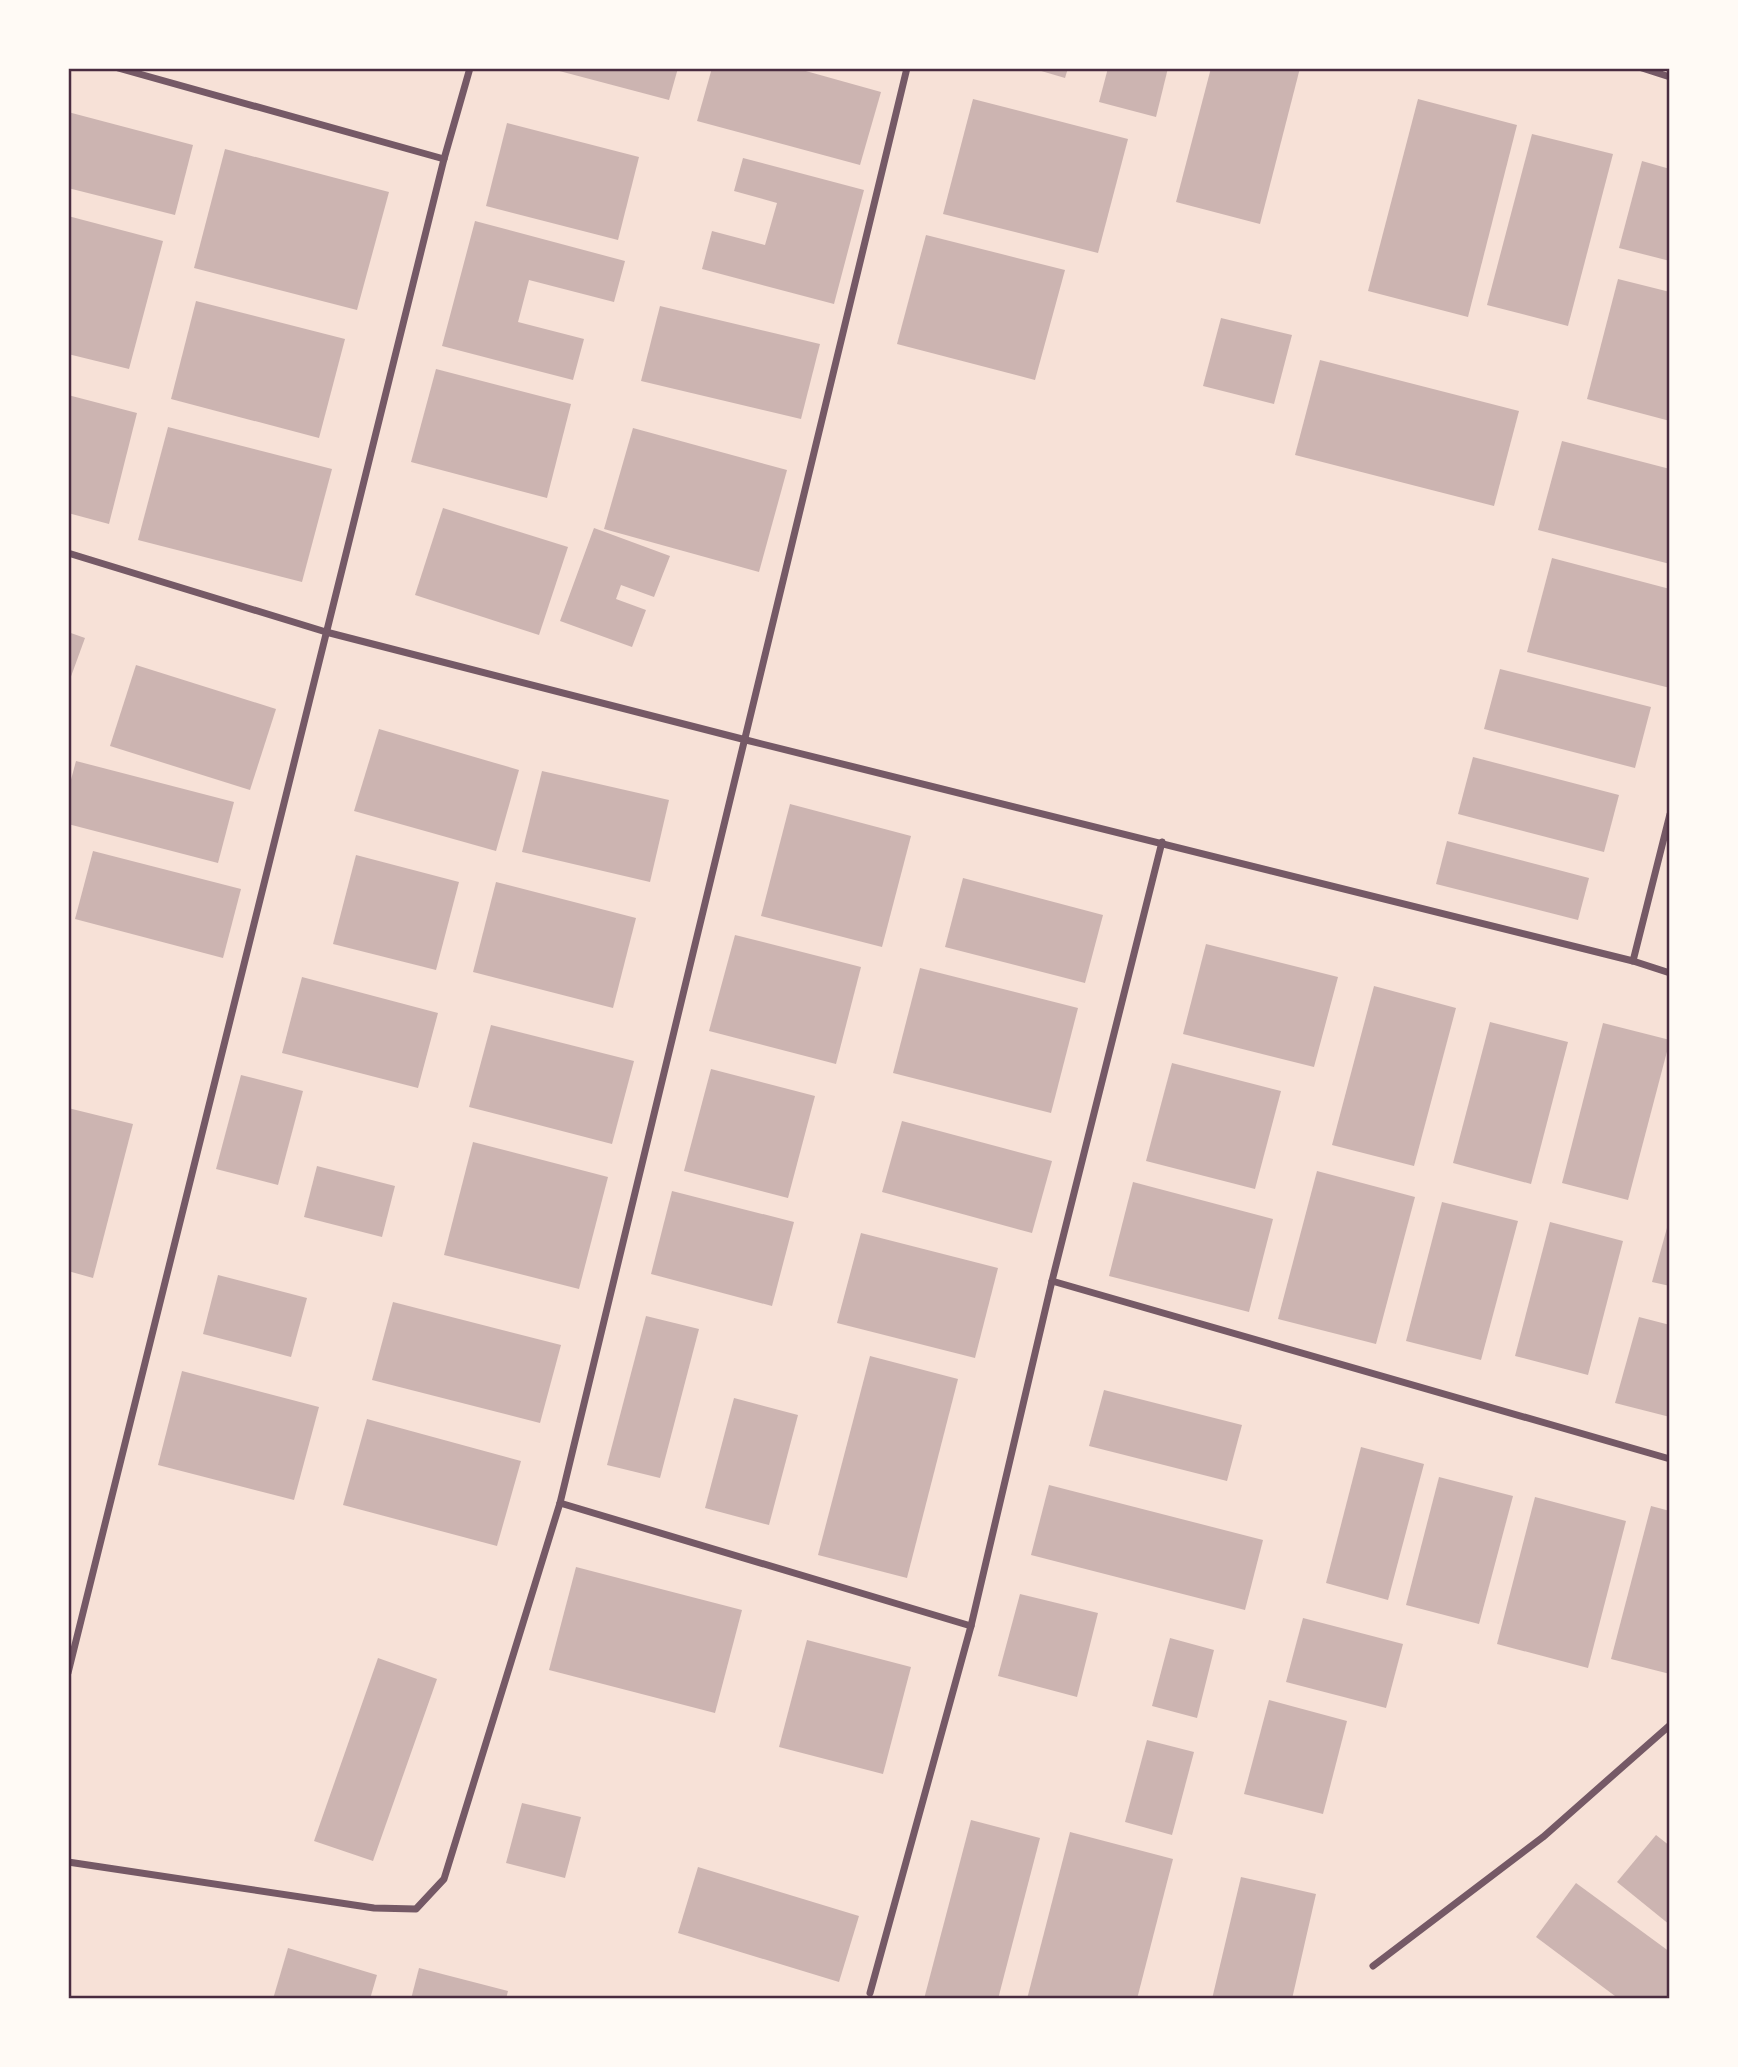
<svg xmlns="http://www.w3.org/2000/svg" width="1738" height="2067" font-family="'DM Sans',sans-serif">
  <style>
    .building { fill: #ccb4b1 }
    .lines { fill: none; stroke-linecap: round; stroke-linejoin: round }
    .minor { stroke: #755966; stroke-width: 7 }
    .neatline { fill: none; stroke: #4a2c40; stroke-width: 2.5 }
  </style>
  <rect width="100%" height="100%" fill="#f7e1d7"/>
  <g class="building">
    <path d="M 548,68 L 678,68 L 669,100 Z"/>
    <path d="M 712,68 L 795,68 L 881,92 L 860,165 L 697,121 Z"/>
    <path d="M 1031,68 L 1068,68 L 1065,78 Z"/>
    <path d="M 1108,68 L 1168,68 L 1156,117 L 1099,102 Z"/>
    <path d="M 1211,68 L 1300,68 L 1260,224 L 1176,202 Z"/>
    <path d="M 973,99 L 1128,139 L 1098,253 L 943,214 Z"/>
    <path d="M 1418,99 L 1517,125 L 1468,317 L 1368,291 Z"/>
    <path d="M 68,112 L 193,145 L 175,215 L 68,188 Z"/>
    <path d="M 507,123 L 639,157 L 618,240 L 486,206 Z"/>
    <path d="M 1532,134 L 1613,154 L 1568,326 L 1487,305 Z"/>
    <path d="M 225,149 L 389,192 L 357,310 L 194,268 Z"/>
    <path d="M 743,158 L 864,190 L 834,304 L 702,269 L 712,231 L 765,245 L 777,203 L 734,191 Z"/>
    <path d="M 1642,161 L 1670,169 L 1670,261 L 1619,248 Z"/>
    <path d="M 68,216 L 163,241 L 129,369 L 68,354 Z"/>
    <path d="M 475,221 L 625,261 L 614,302 L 529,280 L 518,322 L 584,339 L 573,380 L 442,346 Z"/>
    <path d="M 926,235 L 1065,270 L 1035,380 L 897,344 Z"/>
    <path d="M 1618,279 L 1670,292 L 1670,421 L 1587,399 Z"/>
    <path d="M 196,301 L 345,339 L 319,438 L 171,399 Z"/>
    <path d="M 660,306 L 820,344 L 801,419 L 641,381 Z"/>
    <path d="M 1221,318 L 1292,335 L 1274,404 L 1203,386 Z"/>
    <path d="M 1320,360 L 1519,411 L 1494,506 L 1295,455 Z"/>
    <path d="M 436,369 L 571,404 L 547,498 L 411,462 Z"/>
    <path d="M 68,395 L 137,413 L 109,524 L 68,513 Z"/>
    <path d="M 168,427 L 332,469 L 302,582 L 138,540 Z"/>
    <path d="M 633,428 L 787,470 L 759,572 L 604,529 Z"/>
    <path d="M 1562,441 L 1670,469 L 1670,564 L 1538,530 Z"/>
    <path d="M 443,508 L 568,547 L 539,635 L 415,595 Z"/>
    <path d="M 594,528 L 670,556 L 654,597 L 621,585 L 616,599 L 646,610 L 632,647 L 560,621 Z"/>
    <path d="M 1552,558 L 1670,589 L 1670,688 L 1527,652 Z"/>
    <path d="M 68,632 L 85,638 L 69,682 L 68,682 Z"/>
    <path d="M 136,665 L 276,709 L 250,790 L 110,746 Z"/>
    <path d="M 1500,669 L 1651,707 L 1635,768 L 1484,729 Z"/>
    <path d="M 379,729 L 519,770 L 496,851 L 354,811 Z"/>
    <path d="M 1473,757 L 1619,795 L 1604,852 L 1458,814 Z"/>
    <path d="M 76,761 L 234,802 L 218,863 L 68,824 L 68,791 Z"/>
    <path d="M 542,771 L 669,800 L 650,882 L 522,852 Z"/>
    <path d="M 790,804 L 911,836 L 882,947 L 761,916 Z"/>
    <path d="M 1447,841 L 1589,878 L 1578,920 L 1436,884 Z"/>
    <path d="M 93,851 L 241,889 L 223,958 L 75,919 Z"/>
    <path d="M 356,855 L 459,882 L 436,970 L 333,944 Z"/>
    <path d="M 963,878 L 1103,915 L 1085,983 L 945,947 Z"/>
    <path d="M 496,882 L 636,918 L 613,1008 L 473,972 Z"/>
    <path d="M 735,935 L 861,967 L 836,1064 L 709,1031 Z"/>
    <path d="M 1206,944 L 1338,977 L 1314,1067 L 1183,1034 Z"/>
    <path d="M 920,968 L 1078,1008 L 1051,1113 L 893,1073 Z"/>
    <path d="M 302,977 L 438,1013 L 418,1088 L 282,1053 Z"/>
    <path d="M 1374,986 L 1456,1008 L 1414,1166 L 1332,1145 Z"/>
    <path d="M 1490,1022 L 1568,1042 L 1531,1184 L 1453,1163 Z"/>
    <path d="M 1603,1023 L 1670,1040 L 1628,1200 L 1562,1183 Z"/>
    <path d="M 491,1025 L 634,1061 L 612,1144 L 469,1107 Z"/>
    <path d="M 1172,1063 L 1281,1091 L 1255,1189 L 1146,1161 Z"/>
    <path d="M 711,1069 L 815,1096 L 788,1198 L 684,1171 Z"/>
    <path d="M 241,1075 L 303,1091 L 278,1185 L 216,1169 Z"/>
    <path d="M 68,1108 L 133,1124 L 93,1278 L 68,1271 Z"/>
    <path d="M 902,1121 L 1052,1161 L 1032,1233 L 882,1192 Z"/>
    <path d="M 473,1142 L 608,1177 L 579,1289 L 444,1255 Z"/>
    <path d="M 317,1166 L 395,1186 L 382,1237 L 304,1217 Z"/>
    <path d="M 1317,1171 L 1415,1197 L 1376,1344 L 1278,1319 Z"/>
    <path d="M 1133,1182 L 1273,1219 L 1249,1312 L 1109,1276 Z"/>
    <path d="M 672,1191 L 794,1222 L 772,1306 L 651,1274 Z"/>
    <path d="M 1442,1202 L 1518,1221 L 1481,1360 L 1406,1341 Z"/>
    <path d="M 1670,1217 L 1670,1286 L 1652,1282 Z"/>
    <path d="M 1550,1222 L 1623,1241 L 1588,1375 L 1515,1356 Z"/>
    <path d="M 861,1233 L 998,1268 L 975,1358 L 837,1323 Z"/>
    <path d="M 218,1275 L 307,1298 L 291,1357 L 203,1334 Z"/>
    <path d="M 393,1302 L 561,1345 L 540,1423 L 372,1380 Z"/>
    <path d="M 646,1316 L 699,1329 L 660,1478 L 607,1465 Z"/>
    <path d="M 1639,1317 L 1670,1325 L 1670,1417 L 1615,1403 Z"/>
    <path d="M 870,1356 L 958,1379 L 907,1578 L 818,1555 Z"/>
    <path d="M 182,1371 L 319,1407 L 294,1500 L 158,1465 Z"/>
    <path d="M 1104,1390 L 1242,1425 L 1227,1481 L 1089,1446 Z"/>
    <path d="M 734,1398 L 798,1415 L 769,1525 L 705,1508 Z"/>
    <path d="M 367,1419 L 521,1461 L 497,1546 L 343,1505 Z"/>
    <path d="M 1361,1447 L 1424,1464 L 1388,1600 L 1326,1583 Z"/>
    <path d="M 1439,1477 L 1513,1496 L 1479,1624 L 1406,1605 Z"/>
    <path d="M 1049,1485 L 1263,1540 L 1245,1610 L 1031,1555 Z"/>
    <path d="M 1535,1497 L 1626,1521 L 1588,1668 L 1497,1644 Z"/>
    <path d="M 1651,1506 L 1670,1511 L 1670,1674 L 1611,1659 Z"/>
    <path d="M 576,1567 L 742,1610 L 715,1713 L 549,1670 Z"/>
    <path d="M 1020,1594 L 1098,1613 L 1077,1697 L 998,1676 Z"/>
    <path d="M 1303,1618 L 1403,1644 L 1386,1708 L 1286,1682 Z"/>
    <path d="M 1170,1638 L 1214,1650 L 1197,1718 L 1152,1706 Z"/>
    <path d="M 807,1640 L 911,1667 L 883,1774 L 779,1747 Z"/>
    <path d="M 378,1658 L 437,1679 L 373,1861 L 314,1841 Z"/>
    <path d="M 1269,1700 L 1347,1721 L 1323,1814 L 1244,1794 Z"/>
    <path d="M 1147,1740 L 1194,1752 L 1172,1835 L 1125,1822 Z"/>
    <path d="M 522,1803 L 581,1817 L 565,1878 L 506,1863 Z"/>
    <path d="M 971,1820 L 1040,1838 L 998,1999 L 924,1999 Z"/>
    <path d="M 1070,1832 L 1173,1859 L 1137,1999 L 1027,1999 Z"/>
    <path d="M 1656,1835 L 1670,1846 L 1670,1925 L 1617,1882 Z"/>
    <path d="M 698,1867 L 859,1916 L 839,1982 L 678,1933 Z"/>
    <path d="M 1241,1877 L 1316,1894 L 1292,1999 L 1212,1999 Z"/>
    <path d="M 1576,1883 L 1670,1952 L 1670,1996 L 1668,1999 L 1619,1999 L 1536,1937 Z"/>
    <path d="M 288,1948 L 377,1975 L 370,1999 L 273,1999 Z"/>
    <path d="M 419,1968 L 508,1991 L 506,1999 L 411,1999 Z"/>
  </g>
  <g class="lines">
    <g class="minor">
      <path d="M 118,68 L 444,159"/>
      <path d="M 1642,68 L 1670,77"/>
      <path d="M 68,553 L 326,632 L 746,740 L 1633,961 L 1670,973"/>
      <path d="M 1633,961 L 1670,814"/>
      <path d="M 1052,1281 L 1670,1459"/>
      <path d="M 560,1503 L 971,1626"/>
      <path d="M 68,1673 L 444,159 L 470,68"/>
      <path d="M 68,1862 L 374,1908 L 416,1909 L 444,1879 L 560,1503 L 907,68"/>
      <path d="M 1373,1966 L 1543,1837 L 1670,1725"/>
      <path d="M 870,1993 L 971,1626 L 1052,1281 L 1162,842"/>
    </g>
  </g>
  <rect width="1738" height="2067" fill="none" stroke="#fffaf5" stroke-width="140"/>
  <rect x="70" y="70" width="1598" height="1927" class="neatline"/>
</svg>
